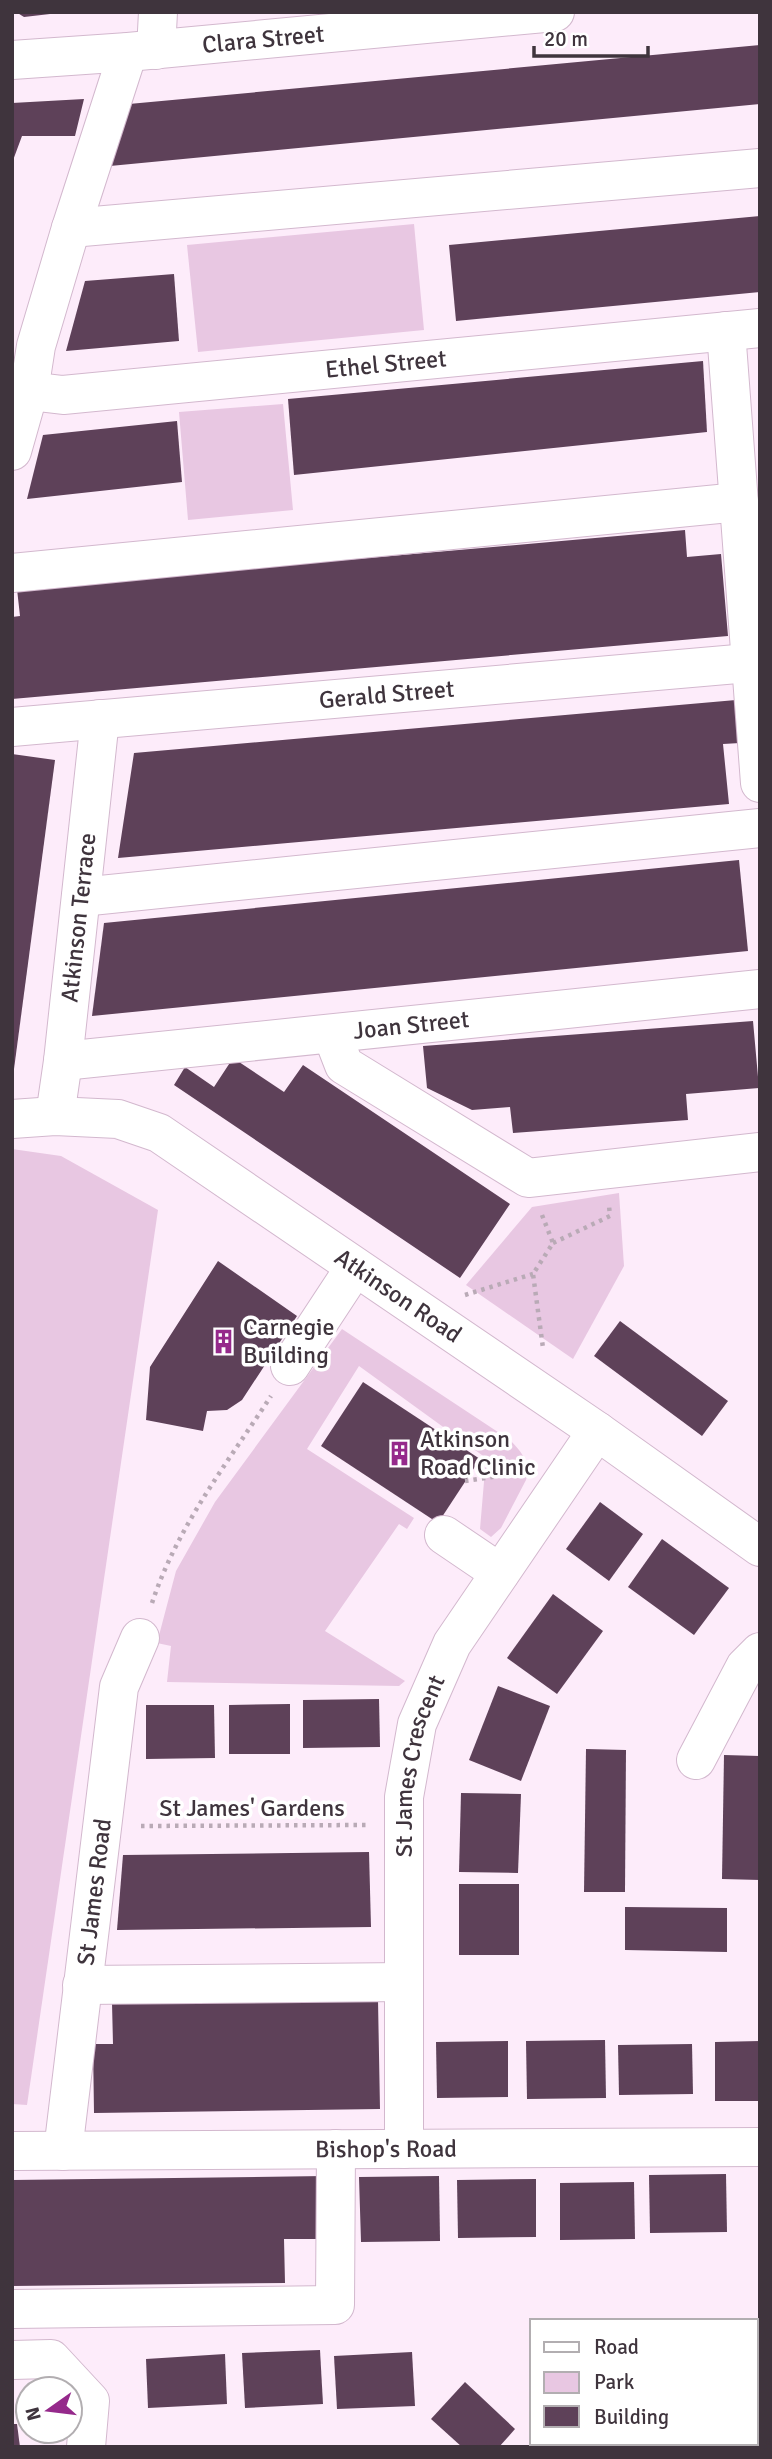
<svg xmlns="http://www.w3.org/2000/svg" width="772" height="2459" font-family="Signika,sans-serif">
  <style>
    .green { fill: #e8c7e2 }
    .building { fill: #5e4159 }
    .lines { fill: none; stroke-linecap: round; stroke-linejoin: round }
    .minor-casing { stroke: #d3b8ce; stroke-width: 40 }
    .major-casing { stroke: #d3b8ce; stroke-width: 40 }
    .path { stroke: #b9aab6; stroke-width: 4.5; stroke-dasharray: 3.5 5; stroke-linecap: butt }
    .minor { stroke: #fff; stroke-width: 38 }
    .major { stroke: #fff; stroke-width: 38 }
    .labels { text-anchor: middle; dominant-baseline: central; stroke-width: 7; stroke-linejoin: round; paint-order: stroke }
    .street-label { font-size: 24px; fill: #3f343d; stroke: #fff }
    .poi-label { font-size: 24px; fill: #3f343d; stroke: #fff; text-anchor: start }
  </style>
  <rect width="100%" height="100%" fill="#fdecfa"/>
  <g class="green">
    <path d="M 414,224 L 424,330 L 198,352 L 187,245 Z"/>
    <path d="M 283,404 L 293,510 L 188,520 L 179,412 Z"/>
    <path d="M 12,1149 L 61,1156 L 158,1210 L 27,2105 L 12,2104 Z"/>
    <path d="M 619,1193 L 624,1266 L 573,1359 L 466,1285 L 532,1207 Z"/>
    <path d="M 342,1329 L 510,1440 C 521,1451 531,1463 526,1480 L 501,1528 L 491,1537 L 480,1529 L 486,1458 L 359,1366 L 307,1449 L 414,1518 L 407,1529 L 399,1524 L 325,1631 L 405,1681 L 399,1686 L 167,1682 L 171,1646 L 157,1643 L 176,1571 L 215,1502 Z"/>
  </g>
  <g class="building">
    <path d="M 16,12 L 50,12 L 50,14 L 24,17 Z"/>
    <path d="M 760,45 L 760,104 L 110,166 L 129,104 Z"/>
    <path d="M 84,99 L 75,136 L 22,136 L 12,163 L 12,103 Z"/>
    <path d="M 760,216 L 760,292 L 456,321 L 449,245 Z"/>
    <path d="M 174,274 L 179,341 L 66,351 L 85,281 Z"/>
    <path d="M 703,361 L 707,432 L 294,475 L 288,399 Z"/>
    <path d="M 177,421 L 182,482 L 27,499 L 43,435 Z"/>
    <path d="M 685,530 L 687,557 L 721,554 L 728,636 L 12,699 L 12,617 L 20,616 L 17,589 Z"/>
    <path d="M 736,700 L 740,743 L 723,744 L 729,804 L 118,858 L 134,753 Z"/>
    <path d="M 12,754 L 55,760 L 14,1069 L 12,1069 Z"/>
    <path d="M 739,860 L 748,951 L 92,1016 L 104,923 Z"/>
    <path d="M 753,1021 L 759,1088 L 686,1094 L 688,1120 L 513,1133 L 510,1107 L 472,1110 L 427,1088 L 423,1046 Z"/>
    <path d="M 233,1058 L 284,1092 L 303,1065 L 510,1204 L 460,1278 L 174,1085 L 185,1067 L 214,1087 Z"/>
    <path d="M 218,1261 L 297,1316 L 242,1400 L 227,1410 L 207,1411 L 203,1431 L 146,1420 L 150,1367 Z"/>
    <path d="M 620,1321 L 728,1401 L 702,1436 L 594,1356 Z"/>
    <path d="M 363,1382 L 480,1459 L 438,1523 L 321,1446 Z"/>
    <path d="M 600,1502 L 643,1534 L 609,1581 L 566,1549 Z"/>
    <path d="M 662,1539 L 729,1588 L 694,1635 L 628,1587 Z"/>
    <path d="M 553,1594 L 603,1631 L 557,1694 L 507,1658 Z"/>
    <path d="M 498,1686 L 550,1706 L 521,1781 L 469,1760 Z"/>
    <path d="M 379,1699 L 380,1747 L 303,1748 L 303,1700 Z"/>
    <path d="M 290,1704 L 290,1754 L 229,1754 L 229,1705 Z"/>
    <path d="M 146,1705 L 214,1705 L 215,1758 L 146,1759 Z"/>
    <path d="M 586,1749 L 626,1750 L 625,1892 L 584,1892 Z"/>
    <path d="M 724,1755 L 760,1756 L 760,1880 L 722,1879 Z"/>
    <path d="M 461,1793 L 521,1794 L 518,1873 L 459,1872 Z"/>
    <path d="M 369,1852 L 371,1927 L 117,1930 L 123,1855 Z"/>
    <rect x="459" y="1884" width="60" height="71"/>
    <path d="M 625,1907 L 727,1908 L 727,1952 L 625,1950 Z"/>
    <path d="M 378,2000 L 380,2109 L 94,2113 L 93,2044 L 113,2044 L 112,2003 Z"/>
    <path d="M 605,2040 L 606,2098 L 527,2099 L 526,2041 Z"/>
    <path d="M 508,2041 L 508,2097 L 437,2098 L 436,2042 Z"/>
    <path d="M 760,2041 L 760,2101 L 715,2101 L 715,2042 Z"/>
    <path d="M 692,2044 L 693,2094 L 619,2095 L 618,2045 Z"/>
    <path d="M 726,2174 L 727,2232 L 650,2233 L 649,2175 Z"/>
    <path d="M 325,2176 L 326,2239 L 284,2239 L 285,2283 L 12,2286 L 12,2180 Z"/>
    <path d="M 439,2176 L 440,2241 L 361,2242 L 359,2177 Z"/>
    <path d="M 536,2179 L 536,2237 L 458,2238 L 457,2180 Z"/>
    <path d="M 634,2182 L 635,2239 L 560,2240 L 560,2183 Z"/>
    <path d="M 320,2350 L 323,2404 L 245,2408 L 242,2353 Z"/>
    <path d="M 412,2352 L 415,2406 L 337,2409 L 334,2356 Z"/>
    <path d="M 225,2354 L 227,2404 L 148,2408 L 146,2359 Z"/>
    <path d="M 465,2382 L 515,2429 L 499,2447 L 462,2447 L 431,2419 Z"/>
    <path d="M 12,2424 L 17,2424 L 20,2447 L 12,2447 Z"/>
    <path d="M 606,2443 L 703,2443 L 704,2447 L 606,2447 Z"/>
  </g>
  <g class="lines">
    <defs>
      <g id="minor">
        <path d="M 156,50 L 158,12"/>
        <path id="s1" d="M 12,60 L 128,52 L 555,12"/>
        <path d="M 71,228 L 760,168"/>
        <path d="M 726,331 L 760,783"/>
        <path id="s2" d="M 12,387 L 29,391 L 63,395 L 760,328"/>
        <path d="M 12,451 L 29,391 L 36,346 L 71,228 L 128,52"/>
        <path d="M 12,573 L 739,502"/>
        <path id="s3" d="M 12,727 L 760,662"/>
        <path d="M 81,897 L 760,828"/>
        <path d="M 332,1034 L 344,1065 L 528,1178 L 760,1152"/>
        <path id="s4" d="M 63,1061 L 760,989"/>
        <path id="s5" d="M 55,1116 L 63,1061 L 100,719"/>
        <path d="M 290,1366 L 355,1267"/>
        <path d="M 444,1535 L 500,1573"/>
        <path d="M 696,1760 L 745,1667 L 760,1652"/>
        <path d="M 82,1985 L 404,1982"/>
        <path id="s6" d="M 404,2149 L 404,1797 L 417,1724 L 452,1644 L 597,1431"/>
        <path id="s7" d="M 12,2151 L 760,2147"/>
        <path id="s8" d="M 63,2151 L 119,1687 L 140,1638"/>
        <path d="M 12,2309 L 335,2305 L 336,2149"/>
        <path d="M 12,2360 L 51,2359 L 90,2401 L 86,2447"/>
      </g>
      <g id="major">
        <path id="s9" d="M 12,1119 L 55,1116 L 118,1119 L 159,1133 L 597,1431 L 760,1547"/>
      </g>
    </defs>
    <use href="#minor" class="minor-casing"/>
    <use href="#major" class="major-casing"/>
    <g class="path">
      <path d="M 542,1215 L 553,1243 L 533,1274 L 543,1348"/>
      <path d="M 553,1243 L 610,1216 L 609,1206"/>
      <path d="M 465,1295 L 533,1274"/>
      <path d="M 465,1481 L 520,1473"/>
      <path d="M 152,1603 C 177,1527 228,1462 271,1396"/>
      <path d="M 141,1826 L 367,1825"/>
    </g>
    <use href="#minor" class="minor"/>
    <use href="#major" class="major"/>
  </g>
  <defs>
    <symbol id="building-bare" viewBox="-9 -9 18 18"><path d="M-4-6H4V6H1V3H-1V6H-4ZM-2.5-4.3h1.7v1.8h-1.7ZM.8-4.3h1.7v1.8H.8ZM-2.5-1h1.7V.8h-1.7ZM.8-1h1.7V.8H.8Z" fill="#95298b" stroke="#fff" stroke-width="2.5" paint-order="stroke"/></symbol>
  </defs>
  <g fill-rule="evenodd">
    <use href="#building-bare" x="206" y="1324" width="35" height="35"/>
    <use href="#building-bare" x="382" y="1436" width="35" height="35"/>
  </g>
  <g class="labels">
    <g class="street-label">
      <text stroke="none"><textPath href="#s1" startOffset="252">Clara Street</textPath></text>
      <text stroke="none"><textPath href="#s2" startOffset="376">Ethel Street</textPath></text>
      <text stroke="none"><textPath href="#s3" startOffset="376">Gerald Street</textPath></text>
      <text stroke="none"><textPath href="#s5" startOffset="200">Atkinson Terrace</textPath></text>
      <text stroke="none"><textPath href="#s4" startOffset="350">Joan Street</textPath></text>
      <text stroke="none"><textPath href="#s9" startOffset="439">Atkinson Road</textPath></text>
      <text stroke="none"><textPath href="#s6" startOffset="385">St James Crescent</textPath></text>
      <text x="252" y="1808">St James' Gardens</text>
      <text stroke="none"><textPath href="#s8" startOffset="261">St James Road</textPath></text>
      <text stroke="none"><textPath href="#s7" startOffset="374">Bishop's Road</textPath></text>
    </g>
    <g class="poi-label">
      <text x="243" y="1327">Carnegie<tspan x="243" dy="28">Building</tspan></text>
      <text x="420" y="1439">Atkinson<tspan x="420" dy="28">Road Clinic</tspan></text>
    </g>
  </g>
  <rect width="772" height="2459" fill="none" stroke="#3f343d" stroke-width="28"/>
  <rect x="530" y="2319" width="228" height="126" fill="#ffffff" stroke="#b2aeb1" stroke-width="2"/>
  <rect x="544" y="2342" width="35" height="10" fill="#ffffff" stroke="#b2aeb1" stroke-width="2"/>
  <text x="594" y="2354" font-size="21" fill="#3f343d">Road</text>
  <rect x="544" y="2372" width="35" height="21" fill="#e8c7e2" stroke="#b2aeb1" stroke-width="2"/>
  <text x="594" y="2389" font-size="21" fill="#3f343d">Park</text>
  <rect x="544" y="2406" width="35" height="21" fill="#5e4159" stroke="#b2aeb1" stroke-width="2"/>
  <text x="594" y="2424" font-size="21" fill="#3f343d">Building</text>
  <g transform="translate(49 2410) rotate(256)"><circle r="33" fill="#ffffff" stroke="#b2aeb1" stroke-width="2"/>
  <path d="M0-5L12 26L0 18L-12 26Z" fill="#95298b"/>
  <text y="-10" font-size="19" font-weight="bold" text-anchor="middle" fill="#3f343d">N</text>
  </g>
  <path d="M534 46v10h114v-10" fill="none" stroke="#3f343d" stroke-width="3.5"/>
  <text x="544" y="46" font-size="21" fill="#3f343d" stroke="#ffffff" stroke-width="5" paint-order="stroke">20 m</text>
</svg>
